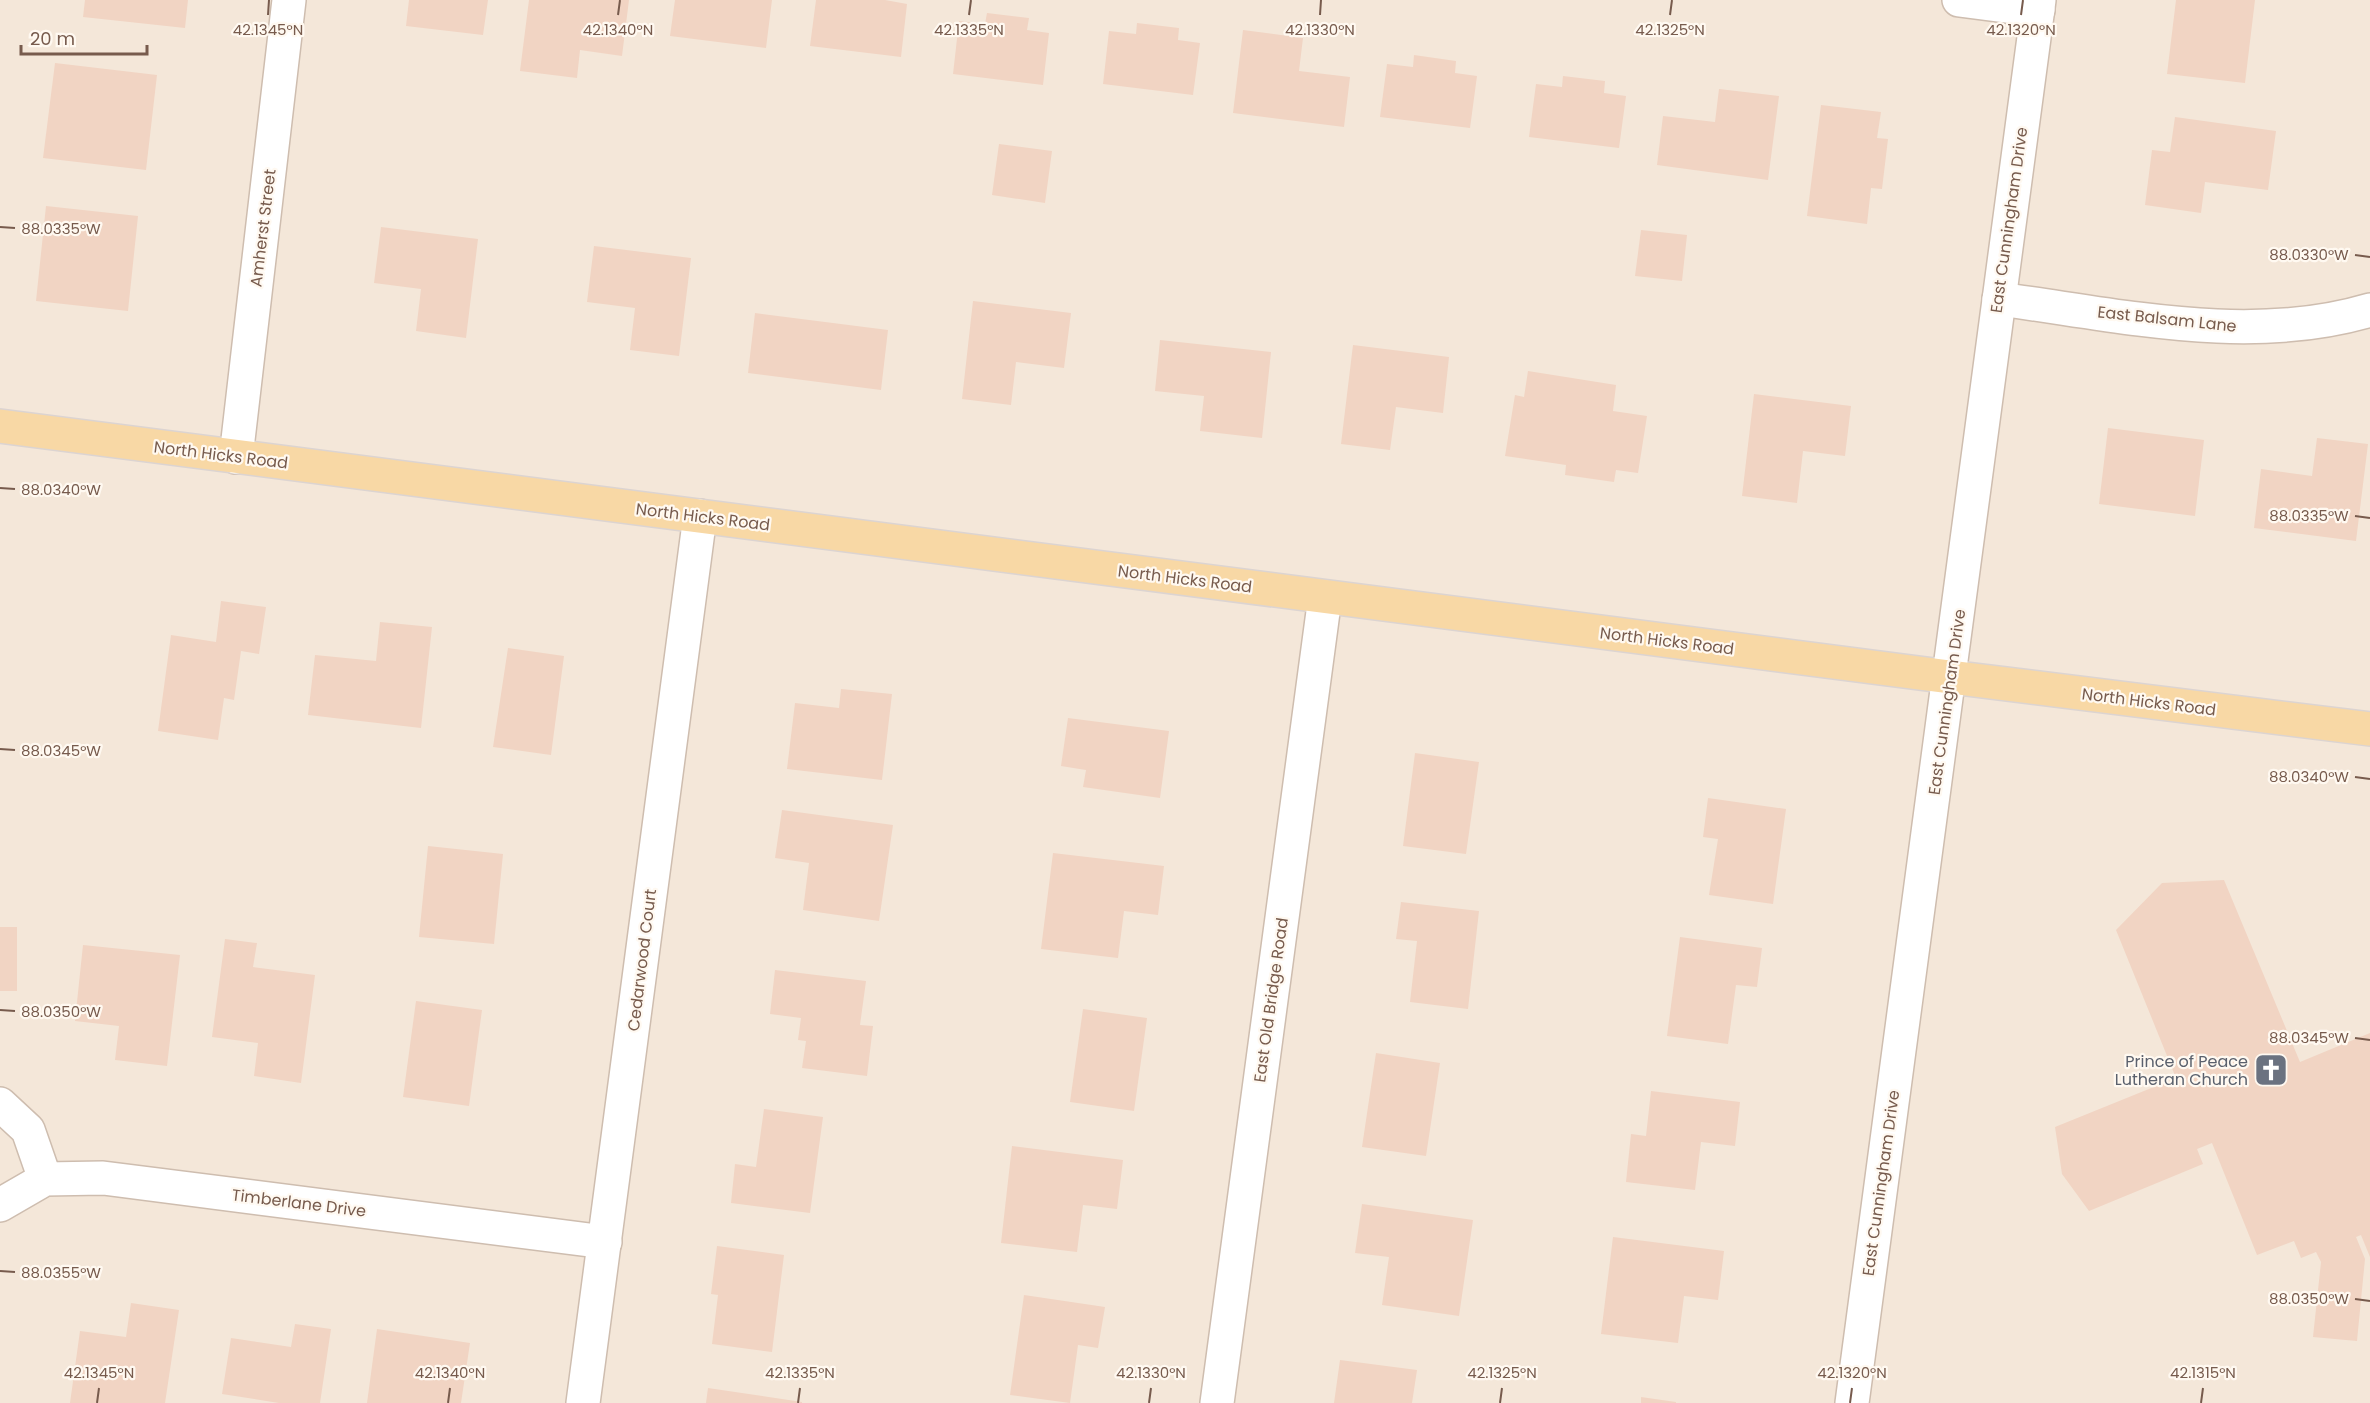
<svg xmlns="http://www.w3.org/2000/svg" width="2370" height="1403" font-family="Poppins,sans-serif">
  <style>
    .residential { fill: #f4e7d9 }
    .building { fill: #f1d4c3 }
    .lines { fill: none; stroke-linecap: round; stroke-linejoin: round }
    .minor-casing { stroke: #cebdaf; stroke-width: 36 }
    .major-casing { stroke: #dcd4d1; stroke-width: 36 }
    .minor { stroke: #fff; stroke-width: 33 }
    .major { stroke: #f8d8a5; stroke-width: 33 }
    .ticks { fill: none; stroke: #775b4d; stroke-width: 2 }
    .labels { text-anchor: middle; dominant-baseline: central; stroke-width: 4.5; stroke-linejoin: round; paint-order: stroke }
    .street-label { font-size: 16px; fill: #775b4d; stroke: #fff9f1 }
    .worship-label { font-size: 16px; fill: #5b616d; stroke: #fff9f1; text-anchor: end }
    .ticks-label { font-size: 15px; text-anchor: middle; fill: #775b4d; stroke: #fff9f1; stroke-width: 4.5; stroke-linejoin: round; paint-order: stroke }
  </style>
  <rect width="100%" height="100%" fill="#fcf5ea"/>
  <rect class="residential" x="0" y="0" width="2370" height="1403"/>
  <g class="building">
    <path d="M 85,0 L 188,0 L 185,28 L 83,17 Z"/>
    <path d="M 409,0 L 488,0 L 483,35 L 406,26 Z"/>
    <path d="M 529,0 L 629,0 L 622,56 L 580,50 L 577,78 L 520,71 Z"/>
    <path d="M 675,0 L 772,0 L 766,48 L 670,36 Z"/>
    <path d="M 816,0 L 885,0 L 907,4 L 901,57 L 810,46 Z"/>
    <path d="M 2176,0 L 2255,0 L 2245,83 L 2167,74 Z"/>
    <path d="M 987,13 L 1029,18 L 1027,30 L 1049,33 L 1043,85 L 953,74 L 959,21 L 985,24 Z"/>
    <path d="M 1137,23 L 1179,28 L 1178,40 L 1200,43 L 1193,95 L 1103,84 L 1109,31 L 1136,34 Z"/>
    <path d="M 1243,30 L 1303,38 L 1299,71 L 1350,77 L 1344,127 L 1233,113 Z"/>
    <path d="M 1414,55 L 1456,61 L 1455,73 L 1477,76 L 1470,128 L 1380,117 L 1387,64 L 1413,67 Z"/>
    <path d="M 55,63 L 157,75 L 146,170 L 43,158 Z"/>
    <path d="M 1563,76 L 1605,81 L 1604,93 L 1626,96 L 1619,148 L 1529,137 L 1536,84 L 1562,87 Z"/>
    <path d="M 1719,89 L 1779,96 L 1768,180 L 1657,165 L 1663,116 L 1715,122 Z"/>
    <path d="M 1821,105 L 1881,112 L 1877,138 L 1888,139 L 1882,189 L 1871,188 L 1867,224 L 1807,216 Z"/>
    <path d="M 2175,117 L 2276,131 L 2268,190 L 2205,182 L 2201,213 L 2145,205 L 2152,150 L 2170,152 Z"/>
    <path d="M 999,144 L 1052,151 L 1045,203 L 992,195 Z"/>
    <path d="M 46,206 L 138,216 L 128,311 L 36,301 Z"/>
    <path d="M 381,227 L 478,239 L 466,338 L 416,331 L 421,289 L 374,283 Z"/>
    <path d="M 1641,230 L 1687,235 L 1682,281 L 1635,276 Z"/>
    <path d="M 594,246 L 691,258 L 679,356 L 630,350 L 635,308 L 587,302 Z"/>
    <path d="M 973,301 L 1071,313 L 1064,368 L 1016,362 L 1011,405 L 962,399 Z"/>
    <path d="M 755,313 L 888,330 L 881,390 L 748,373 Z"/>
    <path d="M 1160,340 L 1271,352 L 1262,438 L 1200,431 L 1204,396 L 1155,391 Z"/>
    <path d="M 1353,345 L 1449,357 L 1443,413 L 1396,407 L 1390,450 L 1341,444 Z"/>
    <path d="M 1528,371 L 1616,385 L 1613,411 L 1647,416 L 1638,473 L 1616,470 L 1614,482 L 1565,475 L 1566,465 L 1505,456 L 1515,395 L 1524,397 Z"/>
    <path d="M 1754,394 L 1851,406 L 1845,456 L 1803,451 L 1797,503 L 1742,496 Z"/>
    <path d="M 2108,428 L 2204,440 L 2195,516 L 2099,504 Z"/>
    <path d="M 2317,438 L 2368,444 L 2356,541 L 2254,528 L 2261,469 L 2312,476 Z"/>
    <path d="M 221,601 L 266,607 L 259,654 L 241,651 L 234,700 L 224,698 L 218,740 L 158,731 L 171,635 L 216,642 Z"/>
    <path d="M 380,622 L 432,627 L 421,728 L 308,715 L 315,655 L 376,661 Z"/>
    <path d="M 508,648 L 564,656 L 551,755 L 493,747 Z"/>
    <path d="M 841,689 L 892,694 L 882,780 L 787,769 L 795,703 L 839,708 Z"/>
    <path d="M 1068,718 L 1169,731 L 1160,798 L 1083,787 L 1086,770 L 1061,766 Z"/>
    <path d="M 1415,753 L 1479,762 L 1466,854 L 1403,846 Z"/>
    <path d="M 1708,798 L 1786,809 L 1773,904 L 1709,895 L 1718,839 L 1703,837 Z"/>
    <path d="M 782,810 L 893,825 L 879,921 L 803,910 L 809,863 L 775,858 Z"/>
    <path d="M 428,846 L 503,854 L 494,944 L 419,937 Z"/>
    <path d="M 1053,853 L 1164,866 L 1158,915 L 1124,911 L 1118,958 L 1041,949 Z"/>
    <path d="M 2224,880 L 2300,1062 L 2370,1033 L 2370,1257 L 2361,1235 L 2356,1237 L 2365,1259 L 2357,1341 L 2313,1337 L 2321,1262 L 2316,1252 L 2301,1258 L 2294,1241 L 2257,1255 L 2212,1143 L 2197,1149 L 2203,1164 L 2089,1211 L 2062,1174 L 2055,1127 L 2176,1078 L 2116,930 L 2162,883 Z"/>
    <path d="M 1401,902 L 1479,911 L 1468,1009 L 1410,1002 L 1417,941 L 1396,939 Z"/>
    <rect x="0" y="927" width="17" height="64"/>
    <path d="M 1680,937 L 1762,948 L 1757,987 L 1736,985 L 1728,1044 L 1667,1036 Z"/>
    <path d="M 225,939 L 257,943 L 253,967 L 315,975 L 301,1083 L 254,1076 L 258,1043 L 212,1037 Z"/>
    <path d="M 83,945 L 180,955 L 167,1066 L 115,1060 L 119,1026 L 75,1021 Z"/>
    <path d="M 775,970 L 866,981 L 860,1025 L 873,1026 L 867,1076 L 802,1068 L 806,1041 L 798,1040 L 801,1018 L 770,1014 Z"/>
    <path d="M 416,1001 L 482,1010 L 469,1106 L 403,1097 Z"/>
    <path d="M 1083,1009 L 1147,1018 L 1134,1111 L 1070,1102 Z"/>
    <path d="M 1376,1053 L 1440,1063 L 1426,1156 L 1362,1147 Z"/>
    <path d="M 1651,1091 L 1740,1102 L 1735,1146 L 1701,1142 L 1695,1190 L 1626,1182 L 1631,1134 L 1646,1136 Z"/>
    <path d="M 764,1109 L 823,1117 L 810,1213 L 731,1203 L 735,1164 L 756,1167 Z"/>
    <path d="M 1012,1146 L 1123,1160 L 1117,1209 L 1083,1205 L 1077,1252 L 1001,1243 Z"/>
    <path d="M 1362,1204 L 1473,1220 L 1459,1316 L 1382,1305 L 1389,1257 L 1355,1253 Z"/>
    <path d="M 1613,1237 L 1724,1251 L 1718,1300 L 1684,1296 L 1678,1343 L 1601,1334 Z"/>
    <path d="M 717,1246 L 784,1255 L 772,1352 L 712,1344 L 718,1295 L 711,1294 Z"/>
    <path d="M 1024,1295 L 1105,1307 L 1098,1348 L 1078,1345 L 1070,1403 L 1010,1395 Z"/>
    <path d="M 131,1303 L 179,1310 L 165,1403 L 70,1403 L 80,1331 L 126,1337 Z"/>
    <path d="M 295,1324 L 331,1329 L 320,1403 L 279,1403 L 222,1394 L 231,1338 L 291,1347 Z"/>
    <path d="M 377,1329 L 470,1343 L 461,1403 L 367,1403 Z"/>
    <path d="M 1340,1360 L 1417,1370 L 1412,1403 L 1334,1403 Z"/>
    <path d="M 708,1388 L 802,1402 L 802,1403 L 706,1403 Z"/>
    <path d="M 1641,1397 L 1676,1402 L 1676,1403 L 1641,1403 Z"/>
  </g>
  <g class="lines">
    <defs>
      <g id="minor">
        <path d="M 1959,0 L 2038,10"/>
        <path d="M 1999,299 C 2120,315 2249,346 2370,310"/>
        <path d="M 236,457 L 289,0"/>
        <path d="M 0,1104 L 28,1130 L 45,1179"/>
        <path d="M 0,1205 L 45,1179 L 103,1178 L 605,1242"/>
        <path d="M 583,1403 L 700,516"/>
        <path d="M 1217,1403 L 1325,597"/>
        <path d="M 1852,1403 L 2039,0"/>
      </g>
      <path id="major" d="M 0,426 L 1950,677 L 2370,729"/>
    </defs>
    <use href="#minor" class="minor-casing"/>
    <use href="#major" class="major-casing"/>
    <use href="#minor" class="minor"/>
    <use href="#major" class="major"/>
  </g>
  <path class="ticks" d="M 268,15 L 269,0M 618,15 L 620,0M 969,15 L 971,0M 1320,15 L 1321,0M 1670,15 L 1672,0M 2021,15 L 2023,0M 0,227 L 15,228M 2355,255 L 2370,257M 0,488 L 15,489M 2355,516 L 2370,518M 0,749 L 15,750M 2355,777 L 2370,779M 0,1010 L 15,1011M 2355,1038 L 2370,1040M 0,1271 L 15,1272M 2355,1299 L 2370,1301M 97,1403 L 99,1388M 448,1403 L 450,1388M 798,1403 L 800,1388M 1149,1403 L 1151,1388M 1500,1403 L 1502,1388M 1850,1403 L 1852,1388M 2201,1403 L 2203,1388"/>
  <defs>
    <symbol id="church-square" viewBox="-11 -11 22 22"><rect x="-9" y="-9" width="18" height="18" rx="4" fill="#6b7280" stroke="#fff9f1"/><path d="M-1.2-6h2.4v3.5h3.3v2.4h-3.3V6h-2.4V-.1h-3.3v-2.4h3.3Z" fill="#fff"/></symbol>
  </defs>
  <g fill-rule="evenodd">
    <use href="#church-square" x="2252" y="1051" width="38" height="38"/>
  </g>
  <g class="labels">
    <g class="street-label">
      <text transform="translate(2009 220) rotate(-82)">East Cunningham Drive</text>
      <text transform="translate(263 228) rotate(-83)">Amherst Street</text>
      <text transform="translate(2167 319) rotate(6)">East Balsam Lane</text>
      <text transform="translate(221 455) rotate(7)">North Hicks Road</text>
      <text transform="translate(703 517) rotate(7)">North Hicks Road</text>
      <text transform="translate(1185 579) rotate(7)">North Hicks Road</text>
      <text transform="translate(1667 641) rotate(7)">North Hicks Road</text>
      <text transform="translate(1947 702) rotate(-82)">East Cunningham Drive</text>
      <text transform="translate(2149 702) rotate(7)">North Hicks Road</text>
      <text transform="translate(642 960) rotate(-83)">Cedarwood Court</text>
      <text transform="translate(1271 1000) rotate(-82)">East Old Bridge Road</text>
      <text transform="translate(1881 1183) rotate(-82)">East Cunningham Drive</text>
      <text transform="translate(299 1203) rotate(7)">Timberlane Drive</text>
    </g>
    <g class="worship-label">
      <text x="2248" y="1061">Prince of Peace<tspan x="2248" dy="18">Lutheran Church</tspan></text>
    </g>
  </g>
  <g class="ticks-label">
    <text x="268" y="35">42.1345°N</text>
    <text x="618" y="35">42.1340°N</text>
    <text x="969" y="35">42.1335°N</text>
    <text x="1320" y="35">42.1330°N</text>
    <text x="1670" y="35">42.1325°N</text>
    <text x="2021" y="35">42.1320°N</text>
    <text x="61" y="234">88.0335°W</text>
    <text x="2309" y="260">88.0330°W</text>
    <text x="61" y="495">88.0340°W</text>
    <text x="2309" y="521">88.0335°W</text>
    <text x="61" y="756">88.0345°W</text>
    <text x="2309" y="782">88.0340°W</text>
    <text x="61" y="1017">88.0350°W</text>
    <text x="2309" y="1043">88.0345°W</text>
    <text x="61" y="1278">88.0355°W</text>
    <text x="2309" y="1304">88.0350°W</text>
    <text x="99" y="1378">42.1345°N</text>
    <text x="450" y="1378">42.1340°N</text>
    <text x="800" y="1378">42.1335°N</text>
    <text x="1151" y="1378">42.1330°N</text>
    <text x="1502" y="1378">42.1325°N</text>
    <text x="1852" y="1378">42.1320°N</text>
    <text x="2203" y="1378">42.1315°N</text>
  </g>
  <path d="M21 45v9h126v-9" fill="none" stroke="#775b4d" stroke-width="3"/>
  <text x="30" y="45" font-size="18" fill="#775b4d" stroke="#fff9f1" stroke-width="4.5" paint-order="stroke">20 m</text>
</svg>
